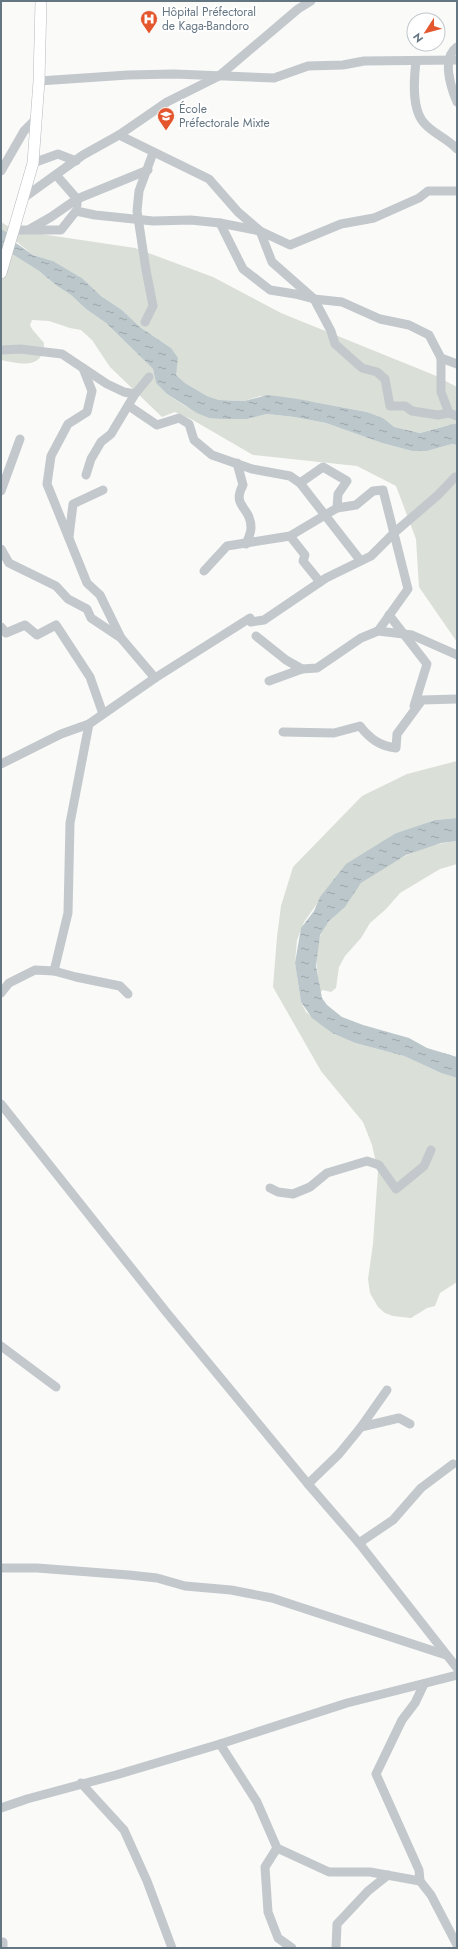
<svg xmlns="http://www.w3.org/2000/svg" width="458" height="1949" font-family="Jost,sans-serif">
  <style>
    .green { fill: #dadfd7 }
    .water { fill: url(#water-ripples) }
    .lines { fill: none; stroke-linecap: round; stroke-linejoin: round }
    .major-casing { stroke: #b5babe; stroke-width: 12 }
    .minor { stroke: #c3c8cc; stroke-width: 9 }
    .major { stroke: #fff; stroke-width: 11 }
    .labels { text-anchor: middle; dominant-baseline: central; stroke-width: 4; stroke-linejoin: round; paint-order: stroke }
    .poi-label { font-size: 12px; fill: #657683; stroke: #fff; text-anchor: start }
  </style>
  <defs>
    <pattern id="water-ripples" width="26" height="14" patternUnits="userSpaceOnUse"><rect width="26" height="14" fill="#bbc7cb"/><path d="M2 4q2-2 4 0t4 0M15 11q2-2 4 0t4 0" fill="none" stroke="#9ca6aa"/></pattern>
  </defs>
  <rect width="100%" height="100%" fill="#fafaf8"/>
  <g class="green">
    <path d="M 1,222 L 14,230 L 135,248 L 213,277 L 281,313 L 434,375 L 457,387 L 457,423 L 420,433 L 393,427 L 383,418 L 367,412 L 314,402 L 260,396 L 244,401 L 219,400 L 207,396 L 185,383 L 176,375 L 176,366 L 171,348 L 140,327 L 122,310 L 101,296 L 82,278 L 53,261 L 33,255 L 1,229 Z"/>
    <path d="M 1,247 L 39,271 L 57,286 L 71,295 L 86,309 L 106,323 L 153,369 L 156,383 L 167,394 L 185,406 L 209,418 L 247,419 L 267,414 L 294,417 L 326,423 L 382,443 L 412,451 L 427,451 L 452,444 L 457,445 L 457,642 L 419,587 L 416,539 L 396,486 L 357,466 L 253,455 L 191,419 L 175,412 L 162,417 L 110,367 L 92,340 L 81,330 L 70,328 L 49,321 L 32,320 L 30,325 L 32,329 L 44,343 C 44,370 20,364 1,360 Z"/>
    <path d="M 457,761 L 457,818 L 435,820 L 396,833 L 364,854 L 331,884 L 304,922 L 297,940 L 295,963 L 301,1002 L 306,1012 L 332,1033 L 355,1043 L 404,1056 L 441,1073 L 457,1078 L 457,1282 L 440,1293 L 435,1306 L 427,1308 L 411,1318 L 393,1316 L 385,1313 L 378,1307 L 370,1293 L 368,1279 L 373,1244 L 378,1171 L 372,1145 L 363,1122 L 321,1071 L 273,987 L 277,937 L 281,906 L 293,867 L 362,796 L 407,774 Z"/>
    <path d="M 457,841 L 457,864 L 440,869 L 400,893 L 386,909 L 370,923 L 361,938 L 345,956 L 339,967 L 336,988 L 331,992 L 323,990 L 320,992 C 317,967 311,942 329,921 C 335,914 343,908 349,901 C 353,894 356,888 361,883 C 394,861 416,846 457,841 Z"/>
  </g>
  <g class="water">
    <path d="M 1,229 L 8,233 L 16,243 L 33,255 L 53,261 L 82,278 L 101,296 L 122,310 L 140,327 L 171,348 L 178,358 L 176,375 L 185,383 L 207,396 L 219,400 L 244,401 L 268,395 L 298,399 L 367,412 L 383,418 L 394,427 L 420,433 L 457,423 L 457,445 L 452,444 L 427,451 L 412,451 L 382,443 L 326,423 L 294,417 L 267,414 L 247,419 L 222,419 L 209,418 L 197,413 L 167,394 L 156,383 L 153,369 L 106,323 L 86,309 L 71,295 L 57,286 L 39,271 L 1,247 Z"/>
    <path d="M 457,818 L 457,841 L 441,843 L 406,855 L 361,883 L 345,907 L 329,921 L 320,935 L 316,966 L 322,998 L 327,1005 L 342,1017 L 363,1025 L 409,1038 L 427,1048 L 457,1057 L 457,1078 L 441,1073 L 404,1056 L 355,1043 L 332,1033 L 312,1018 L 301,1002 L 295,963 L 301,928 L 314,911 L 320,897 L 346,864 L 396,833 L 435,820 Z"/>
  </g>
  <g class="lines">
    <defs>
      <path id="major" d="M 1,273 L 33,163 L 39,81 L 41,1"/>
    </defs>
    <use href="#major" class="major-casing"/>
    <g class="minor">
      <path d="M 457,47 C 441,58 451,88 457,102"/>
      <path d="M 416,61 C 414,78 411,110 425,124 C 434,134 448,139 457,149"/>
      <path d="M 39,81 L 128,75 L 174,74 L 274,78 L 308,66 L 343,65 L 364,61 L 457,60"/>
      <path d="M 119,135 L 209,179 L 238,212 L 260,231 L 272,262 L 314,299 L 331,331 L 335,344 L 362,368 L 377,372 L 385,379 L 390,406 L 405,406 L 412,411 L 438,415 L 449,413"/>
      <path d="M 33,163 L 58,154 L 76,161"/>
      <path d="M 1,171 L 24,131 L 36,119"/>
      <path d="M 57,176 L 77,199 L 77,205"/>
      <path d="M 22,199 L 83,155 L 119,135 L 167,102 L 219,76 L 298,9 L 311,1"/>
      <path d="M 220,223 L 243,269 L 270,290 L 295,294 L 314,299 L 342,302 L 380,319 L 409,325 L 429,335 L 441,358 L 457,364"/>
      <path d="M 30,229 L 51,217 L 77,199 L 148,170"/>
      <path d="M 13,230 L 61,230 L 76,211 L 95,215 L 153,221 L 191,220 L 220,223 L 260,231 L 290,245 L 341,224 L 374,218 L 419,198 L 428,191 L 457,191"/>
      <path d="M 145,322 L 153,306 L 146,270 L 137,211 L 139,191 L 153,153"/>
      <path d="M 1,350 L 20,349 L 62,354 L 107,384 L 124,392 L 135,394"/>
      <path d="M 441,358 L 441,392 L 449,413 L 457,416"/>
      <path d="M 83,368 L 92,391 L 87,412 L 68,424 L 51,456 L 47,484 L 87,583 L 100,595 L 121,638"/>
      <path d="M 129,406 L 157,425 L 179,418 L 189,424 L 194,440 L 212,455 L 252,469 L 290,476 L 300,483 L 360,560"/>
      <path d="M 237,463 L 243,485 C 231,507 251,506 251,528 C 251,533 248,539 246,544"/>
      <path d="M 86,475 L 91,459 L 101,442 L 111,434 L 135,394 L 149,377"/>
      <path d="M 300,483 L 323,467 L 347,481 L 338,494 L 337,508"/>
      <path d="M 1,491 L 20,439"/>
      <path d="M 290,536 L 305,555 L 303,561 L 320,582"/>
      <path d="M 69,537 L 73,504 L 103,490"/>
      <path d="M 1,549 L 9,563 L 56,586 L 68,599 L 87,609 L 91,618 L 121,638 L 155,678"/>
      <path d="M 204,571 L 227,546 L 290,536 L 337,508 L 356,505 L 373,491 L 383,490 L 408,589 L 378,631"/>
      <path d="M 389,615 L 427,664 L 414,706"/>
      <path d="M 251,622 L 264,620 L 326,578 L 371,556 L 395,532 L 438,495 L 455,477"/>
      <path d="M 1,627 L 6,633 L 25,625 L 37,635 L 56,625 L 90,677 L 103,714"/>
      <path d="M 256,636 L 286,660 L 302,669"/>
      <path d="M 269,681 L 302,669 L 317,668 L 361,638 L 378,631 L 412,635 L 457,655"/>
      <path d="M 283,732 L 334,733 L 360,726 C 370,739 380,746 396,748 L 397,734 L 422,700 L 457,699"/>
      <path d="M 1,764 L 61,734 L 89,724"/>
      <path d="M 54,971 L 68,913 L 70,823 L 89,724 L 155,678 L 250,618"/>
      <path d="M 1,993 L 9,983 L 35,970 L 54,971 L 76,977 L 120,986 L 128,994"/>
      <path d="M 1,1104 L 167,1313 L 308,1484 L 359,1543 L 457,1668"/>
      <path d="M 270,1188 L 278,1192 L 293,1194 L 310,1187 L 327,1173 L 367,1161 L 379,1165 L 396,1189 L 424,1166 L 431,1150"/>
      <path d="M 1,1346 L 56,1387"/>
      <path d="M 361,1427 L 387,1390"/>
      <path d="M 308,1484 L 339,1454 L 361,1427 L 399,1418 L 410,1424"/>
      <path d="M 359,1543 L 393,1520 L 421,1488 L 453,1464"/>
      <path d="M 1,1568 L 37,1568 L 129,1575 L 157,1578 L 185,1586 L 231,1590 L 272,1598 L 446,1655"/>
      <path d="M 220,1744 L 257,1802 L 277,1848 L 329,1872 L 370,1872 L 420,1881 L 431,1895 L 457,1945"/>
      <path d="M 81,1783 L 124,1830 L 147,1881 L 172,1948"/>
      <path d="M 1,1808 L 27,1799 L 116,1775 L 220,1744 L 347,1703 L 457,1675"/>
      <path d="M 277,1848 L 265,1867 L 268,1912 L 278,1938 L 292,1948"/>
      <path d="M 420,1881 L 419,1870 L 376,1774 L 402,1720 L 415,1703 L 424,1684"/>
      <path d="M 3,1942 L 3,1948"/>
      <path d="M 336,1948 L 337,1924 L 368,1891 L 388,1875"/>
    </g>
    <use href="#major" class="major"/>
  </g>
  <defs>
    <symbol id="hospital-pin" viewBox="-11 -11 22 30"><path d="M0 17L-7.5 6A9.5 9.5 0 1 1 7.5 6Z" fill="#e4572e" stroke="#fff"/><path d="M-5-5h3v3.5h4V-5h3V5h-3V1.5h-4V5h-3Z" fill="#fff"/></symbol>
    <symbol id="school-pin" viewBox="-11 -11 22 30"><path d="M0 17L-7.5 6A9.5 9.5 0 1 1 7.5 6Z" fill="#e4572e" stroke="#fff"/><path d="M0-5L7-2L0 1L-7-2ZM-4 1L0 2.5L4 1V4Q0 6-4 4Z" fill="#fff"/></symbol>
  </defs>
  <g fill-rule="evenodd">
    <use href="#hospital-pin" x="139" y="9" width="20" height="27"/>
    <use href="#school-pin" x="156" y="106" width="20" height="27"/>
  </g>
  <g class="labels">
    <g class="poi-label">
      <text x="162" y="12">Hôpital Préfectoral<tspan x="162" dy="14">de Kaga-Bandoro</tspan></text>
      <text x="179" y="109">École<tspan x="179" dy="14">Préfectorale Mixte</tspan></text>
    </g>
  </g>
  <rect width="458" height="1949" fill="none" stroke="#657683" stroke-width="4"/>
  <g transform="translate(426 32) rotate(234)"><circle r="19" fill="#ffffff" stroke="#c1c8cd"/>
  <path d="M0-3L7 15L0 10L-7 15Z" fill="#e4572e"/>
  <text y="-6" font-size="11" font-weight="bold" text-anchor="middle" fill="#657683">N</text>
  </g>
</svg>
